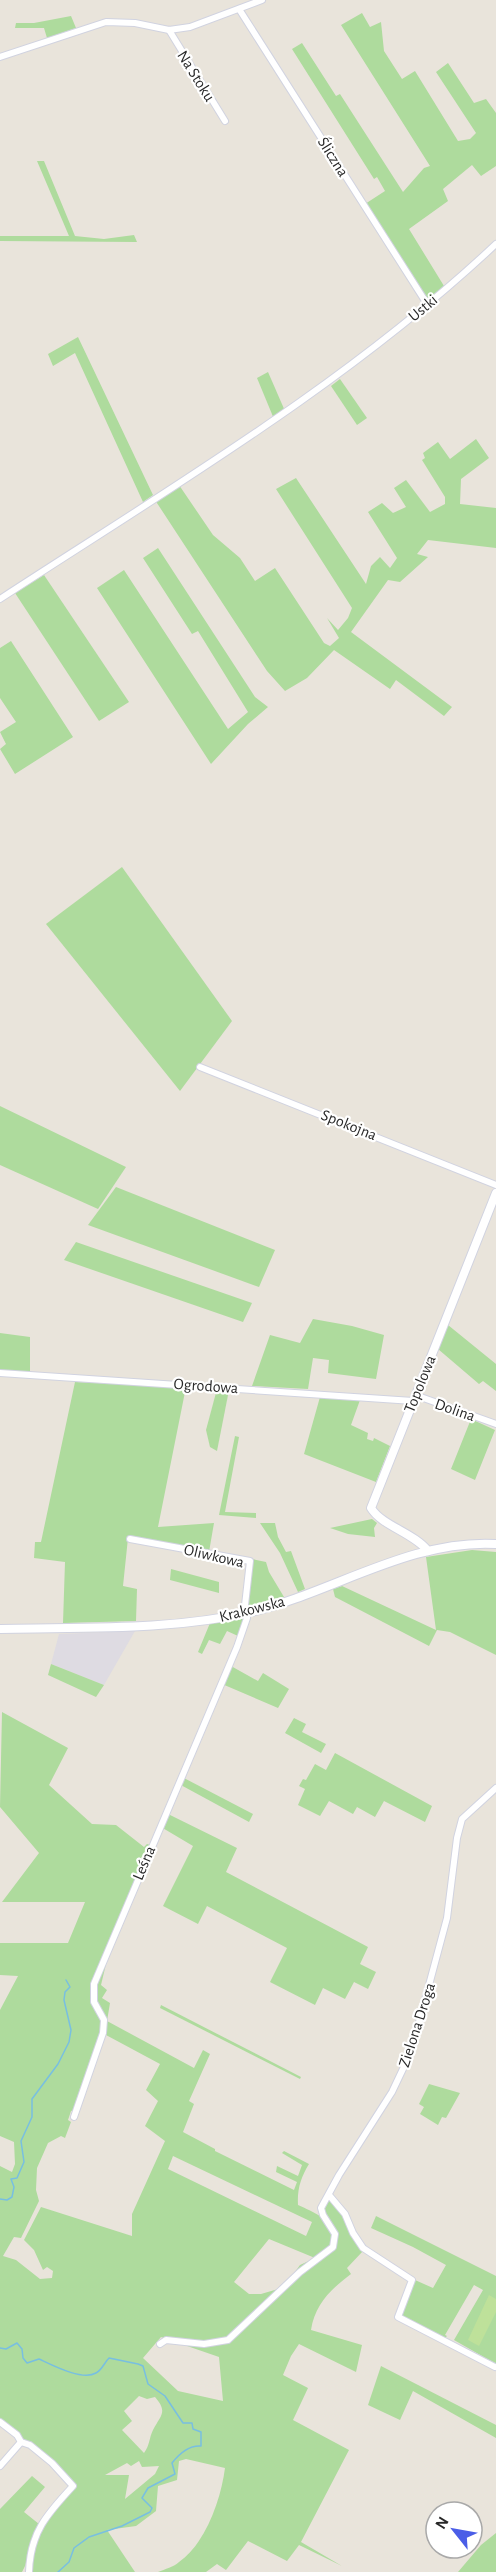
<svg xmlns="http://www.w3.org/2000/svg" width="496" height="2572" font-family="'Alegreya Sans',sans-serif">
  <style>
    .industrial { fill: #dedbe2 }
    .green { fill: #aedb9d; fill-rule: evenodd }
    .pitch { fill: #bee19a }
    .lines { fill: none; stroke-linecap: round; stroke-linejoin: round }
    .stream { stroke: #78bfe1; stroke-width: 1.5 }
    .street-casing { stroke: #d1d3e0; stroke-width: 8 }
    .secondary-casing { stroke: #d1d3e0; stroke-width: 10 }
    .street { stroke: #fff; stroke-width: 6 }
    .secondary { stroke: #fff; stroke-width: 8 }
    .labels { text-anchor: middle; dominant-baseline: central; stroke-width: 4.5; stroke-linejoin: round; paint-order: stroke }
    .street-label { font-size: 16px; fill: #282828; stroke: #fff }
  </style>
  <rect width="100%" height="100%" fill="#e9e4db"/>
  <path class="industrial" d="M 135,1631 L 104,1685 L 51,1664 L 59,1634 Z"/>
  <g class="green">
    <path d="M 362,13 L 370,27 L 381,22 L 384,51 L 402,79 L 415,71 L 458,141 L 470,139 L 476,133 L 436,72 L 448,63 L 474,103 L 486,99 L 496,113 L 496,166 L 481,176 L 472,165 L 443,189 L 448,201 L 409,229 L 444,286 L 431,298 L 424,297 L 365,204 L 385,191 L 377,177 L 374,179 L 292,49 L 302,43 L 336,96 L 340,94 L 403,192 L 424,168 L 430,166 L 341,25 Z"/>
    <path d="M 71,16 L 76,28 L 47,38 L 44,28 L 15,28 L 16,23 L 34,23 Z"/>
    <path d="M 37,161 L 44,161 L 75,236 L 104,239 L 134,235 L 137,242 L 0,241 L 0,236 L 69,236 Z"/>
    <path d="M 78,337 L 153,495 L 143,502 L 75,353 L 53,366 L 48,354 Z"/>
    <path d="M 268,372 L 285,411 L 274,419 L 257,378 Z"/>
    <path d="M 340,379 L 367,418 L 357,425 L 331,386 Z"/>
    <path d="M 476,439 L 489,458 L 461,479 L 460,504 L 496,508 L 496,548 L 428,540 L 417,554 L 428,557 L 400,582 L 388,580 L 351,632 L 452,707 L 444,716 L 396,680 L 390,689 L 334,650 L 307,678 L 285,691 L 267,671 L 155,500 L 179,485 L 213,535 L 240,558 L 255,581 L 275,568 L 324,643 L 330,646 L 339,638 L 327,618 L 338,630 L 348,618 L 352,608 L 276,489 L 296,478 L 366,584 L 371,566 L 380,557 L 390,568 L 397,558 L 368,512 L 382,503 L 393,513 L 406,507 L 394,488 L 406,480 L 430,512 L 445,504 L 445,497 L 422,460 L 425,458 L 423,453 L 438,442 L 450,459 Z"/>
    <path d="M 158,548 L 255,697 L 268,707 L 248,724 L 211,764 L 97,588 L 124,570 L 228,729 L 248,712 L 198,631 L 192,634 L 143,558 Z"/>
    <path d="M 44,575 L 129,702 L 99,721 L 15,593 Z"/>
    <path d="M 11,641 L 73,737 L 15,774 L 0,749 L 6,744 L 0,732 L 16,722 L 0,698 L 0,648 Z"/>
    <path d="M 122,867 L 232,1021 L 180,1091 L 46,924 Z"/>
    <path d="M 0,1106 L 126,1167 L 98,1209 L 0,1165 Z"/>
    <path d="M 116,1187 L 275,1250 L 259,1287 L 88,1225 Z"/>
    <path d="M 76,1242 L 252,1303 L 243,1322 L 64,1260 Z"/>
    <path d="M 313,1319 L 352,1326 L 384,1335 L 376,1379 L 328,1373 L 329,1360 L 313,1358 L 308,1389 L 252,1386 L 270,1335 L 300,1343 Z"/>
    <path d="M 448,1325 L 496,1364 L 496,1391 L 483,1381 L 479,1384 L 438,1349 Z"/>
    <path d="M 0,1333 L 30,1337 L 30,1372 L 0,1370 Z"/>
    <path d="M 75,1382 L 186,1387 L 158,1527 L 214,1523 L 209,1552 L 128,1538 L 123,1586 L 137,1589 L 136,1621 L 63,1623 L 65,1562 L 34,1558 L 35,1542 L 41,1542 Z"/>
    <path d="M 217,1389 L 229,1390 L 217,1451 L 210,1447 L 206,1430 Z"/>
    <path d="M 320,1397 L 360,1400 L 351,1425 L 368,1433 L 367,1439 L 373,1441 L 374,1438 L 390,1446 L 376,1482 L 304,1454 Z"/>
    <path d="M 471,1419 L 495,1430 L 475,1480 L 451,1469 Z"/>
    <path d="M 235,1436 L 239,1437 L 225,1512 L 256,1513 L 256,1518 L 219,1515 Z"/>
    <path d="M 372,1519 L 377,1523 L 374,1528 L 375,1537 L 348,1534 L 330,1528 Z"/>
    <path d="M 260,1523 L 275,1523 L 278,1537 L 286,1552 L 291,1551 L 305,1589 L 298,1592 L 280,1553 Z"/>
    <path d="M 472,1550 L 496,1552 L 496,1655 L 450,1632 L 437,1630 L 429,1646 L 335,1597 L 333,1589 L 342,1586 L 436,1630 L 426,1557 Z"/>
    <path d="M 252,1559 L 266,1562 L 269,1572 L 284,1597 L 250,1608 L 246,1606 Z"/>
    <path d="M 171,1569 L 219,1582 L 219,1593 L 170,1580 Z"/>
    <path d="M 245,1617 L 238,1636 L 227,1631 L 220,1644 L 209,1640 L 202,1654 L 198,1652 L 210,1623 Z"/>
    <path d="M 51,1664 L 104,1685 L 96,1697 L 48,1675 Z"/>
    <path d="M 231,1666 L 258,1681 L 263,1673 L 289,1689 L 278,1708 L 222,1684 Z"/>
    <path d="M 2,1712 L 68,1748 L 49,1785 L 92,1824 L 116,1825 L 144,1847 L 147,1844 L 150,1845 L 92,1985 L 92,2003 L 102,2020 L 101,2032 L 74,2110 L 71,2111 L 68,2120 L 71,2122 L 65,2138 L 61,2136 L 48,2143 L 37,2168 L 36,2190 L 39,2201 L 21,2238 L 14,2237 L 3,2256 L 16,2260 L 40,2279 L 52,2278 L 53,2271 L 47,2267 L 43,2270 L 34,2250 L 24,2240 L 41,2207 L 132,2236 L 132,2214 L 165,2141 L 145,2126 L 158,2101 L 146,2090 L 160,2064 L 106,2035 C 108,2017 102,2018 96,2003 C 91,1990 99,1974 105,1961 L 106,1964 L 101,1985 L 107,1990 L 102,1998 L 110,2003 L 107,2021 L 194,2068 L 203,2050 L 210,2054 L 189,2101 L 194,2104 L 183,2132 L 215,2149 L 215,2151 L 294,2190 L 297,2182 L 276,2172 L 277,2166 L 298,2176 L 302,2165 L 282,2153 L 284,2151 L 309,2164 C 301,2177 297,2189 298,2205 C 313,2212 331,2218 333,2236 C 334,2242 332,2246 333,2250 C 344,2228 326,2227 323,2209 L 327,2201 L 330,2200 C 347,2213 349,2236 363,2251 L 347,2268 L 351,2274 C 331,2289 315,2304 311,2330 L 362,2345 L 356,2372 L 299,2344 L 291,2356 L 283,2375 L 308,2388 L 293,2420 L 349,2450 L 301,2542 L 342,2566 L 299,2545 L 287,2561 L 248,2541 L 226,2570 L 217,2564 L 206,2572 L 158,2572 C 165,2569 174,2567 179,2562 C 206,2543 221,2499 225,2468 L 186,2459 L 179,2461 L 177,2480 L 158,2486 L 156,2511 L 136,2526 L 107,2530 L 135,2572 L 31,2572 C 37,2528 44,2518 75,2488 L 74,2483 L 31,2443 C 20,2439 10,2428 0,2421 L 0,2166 L 12,2172 L 15,2164 L 14,2142 L 0,2136 L 0,2010 L 18,1976 L 0,1975 L 0,1943 L 68,1943 L 85,1902 L 2,1902 L 39,1853 L 0,1807 ZM 173,2156 L 312,2222 L 306,2236 L 168,2169 ZM 269,2239 L 315,2258 L 300,2265 L 287,2283 L 278,2289 L 261,2294 L 249,2294 L 234,2282 ZM 161,2337 L 219,2357 L 223,2401 L 178,2391 L 143,2358 ZM 139,2396 L 147,2399 L 155,2397 C 168,2412 161,2415 153,2430 C 149,2438 150,2445 144,2453 L 122,2430 L 132,2421 L 124,2411 ZM 139,2461 L 142,2467 L 159,2466 L 155,2474 L 125,2499 L 129,2475 L 105,2475 L 127,2463 L 131,2466 Z"/>
    <path d="M 294,1718 L 306,1724 L 302,1732 L 326,1744 L 321,1753 L 285,1733 Z"/>
    <path d="M 335,1753 L 432,1806 L 425,1822 L 384,1801 L 375,1817 L 357,1807 L 353,1814 L 329,1801 L 320,1816 L 298,1805 L 305,1789 L 299,1786 L 303,1779 L 306,1780 L 315,1764 L 326,1770 Z"/>
    <path d="M 182,1777 L 253,1814 L 249,1822 L 179,1784 Z"/>
    <path d="M 168,1814 L 237,1848 L 226,1872 L 368,1947 L 360,1964 L 376,1972 L 368,1989 L 354,1982 L 345,1999 L 323,1988 L 315,2005 L 270,1982 L 287,1948 L 207,1906 L 198,1924 L 163,1906 L 193,1846 L 161,1827 Z"/>
    <path d="M 161,2005 L 301,2077 L 300,2079 L 160,2008 Z"/>
    <path d="M 429,2084 L 460,2093 L 446,2118 L 442,2117 L 438,2125 L 420,2114 L 424,2107 L 419,2104 Z"/>
    <path d="M 376,2216 L 496,2276 L 496,2371 L 493,2369 L 496,2364 L 454,2340 L 483,2290 L 474,2285 L 445,2335 L 447,2336 L 445,2338 L 401,2316 L 415,2280 L 433,2288 L 446,2265 L 413,2247 L 371,2228 Z"/>
    <path d="M 381,2366 L 496,2425 L 496,2438 L 413,2391 L 400,2420 L 368,2405 Z"/>
    <path d="M 32,2476 L 45,2487 L 24,2512 L 39,2524 L 25,2566 L 22,2572 L 0,2572 L 0,2509 Z"/>
    <path d="M 496,2533 L 496,2572 L 458,2572 L 481,2545 Z"/>
  </g>
  <path class="pitch" d="M 489,2295 L 496,2299 L 496,2312 L 479,2346 L 468,2340 Z"/>
  <g class="lines">
    <g class="stream">
      <path d="M 0,2199 L 7,2200 L 12,2197 L 14,2187 L 11,2179 L 17,2178 L 24,2162 L 21,2141 L 32,2117 L 32,2099 L 58,2064 L 69,2042 L 71,2030 L 64,2000 L 65,1992 L 70,1987 L 66,1980"/>
      <path d="M 0,2348 L 6,2349 L 17,2343 L 22,2349 L 23,2358 L 27,2363 L 39,2359 C 52,2365 82,2381 96,2373 C 102,2370 104,2363 109,2358 L 138,2364 L 143,2366 L 148,2384 L 165,2396 L 183,2423 L 192,2423 L 193,2429 L 201,2432 L 201,2446 C 189,2445 179,2454 172,2463 L 175,2474 L 148,2488 L 142,2498 L 152,2508 L 150,2512 L 122,2526 L 89,2537 L 74,2548 L 69,2562 L 58,2572"/>
    </g>
    <defs>
      <g id="street">
        <path d="M 239,9 L 427,304"/>
        <path d="M 169,30 L 225,121"/>
        <path d="M 0,57 L 106,22 L 135,23 L 169,30 L 190,27 L 262,0"/>
        <path d="M 0,599 C 170,488 347,384 496,244"/>
        <path d="M 200,1067 L 496,1185"/>
        <path d="M 0,1373 L 413,1401"/>
        <path d="M 415,1395 L 496,1424"/>
        <path d="M 74,2117 L 103,2033 L 104,2020 L 94,2002 L 94,1984 L 237,1647 L 247,1618 L 245,1605 L 250,1561 L 130,1539"/>
        <path d="M 329,2195 L 345,2214 L 353,2233 L 363,2248 L 412,2280 L 398,2317 L 495,2367"/>
        <path d="M 160,2344 L 166,2340 L 204,2344 L 228,2340 L 300,2272 L 333,2247 L 335,2234 L 323,2215 L 321,2208 L 339,2175 L 392,2092 L 411,2052 L 447,1918 L 457,1838 L 462,1819 L 496,1788"/>
        <path d="M 0,2422 L 17,2435 L 21,2442 L 30,2445 L 52,2463 L 73,2486 C 48,2513 30,2532 29,2572"/>
        <path d="M 0,2466 L 21,2442"/>
      </g>
      <g id="secondary">
        <path d="M 428,1551 C 414,1533 382,1526 371,1508 L 496,1193"/>
        <path d="M 0,1629 C 83,1627 169,1631 251,1612 C 332,1593 410,1539 496,1544"/>
      </g>
    </defs>
    <use href="#street" class="street-casing"/>
    <use href="#secondary" class="secondary-casing"/>
    <use href="#street" class="street"/>
    <use href="#secondary" class="secondary"/>
  </g>
  <g class="labels">
    <g class="street-label">
      <text transform="translate(196 76) rotate(58)">Na Stoku</text>
      <text transform="translate(333 157) rotate(58)">Śliczna</text>
      <text transform="translate(423 308) rotate(-40)">Ustki</text>
      <text transform="translate(349 1125) rotate(22)">Spokojna</text>
      <text transform="translate(420 1384) rotate(-68)">Topolowa</text>
      <text transform="translate(206 1386) rotate(4)">Ogrodowa</text>
      <text transform="translate(455 1410) rotate(19)">Dolina</text>
      <text transform="translate(214 1556) rotate(13)">Oliwkowa</text>
      <text transform="translate(252 1609) rotate(-14)">Krakowska</text>
      <text transform="translate(144 1863) rotate(-67)">Leśna</text>
      <text transform="translate(417 2025) rotate(-72)">Zielona Droga</text>
    </g>
  </g>
  <g transform="translate(454 2530) rotate(301)"><circle r="28" fill="#ffffff" stroke="#a9a9a9" stroke-width="1.5"/>
  <path d="M0-4.5L10 22L0 15L-10 22Z" fill="#4b5ee7"/>
  <text y="-9" font-size="16" font-weight="bold" text-anchor="middle" fill="#282828">N</text>
  </g>
</svg>
